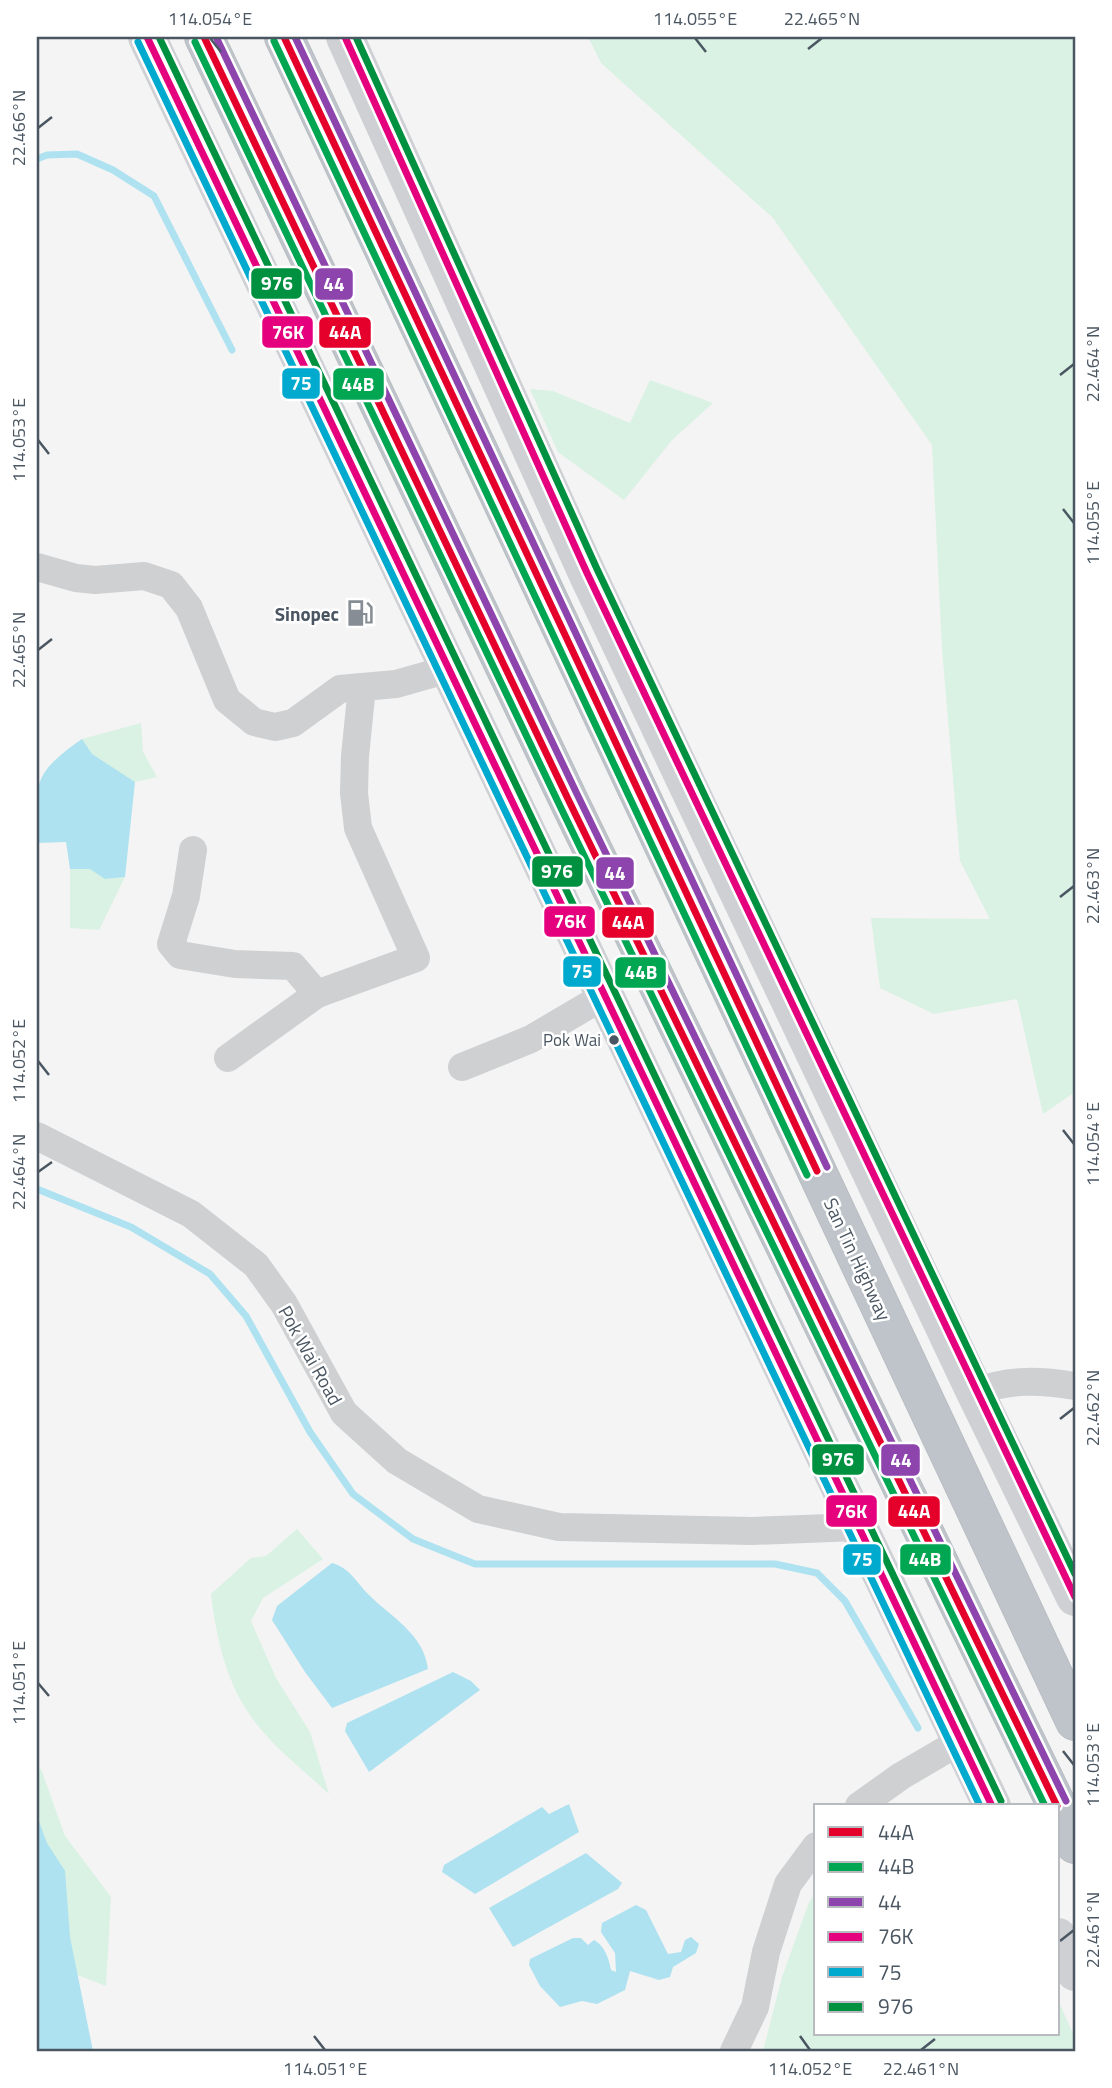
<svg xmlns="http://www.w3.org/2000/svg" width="1112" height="2088" font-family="'Titillium Web',sans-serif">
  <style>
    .green { fill: #d9f2e3 }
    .water { fill: #aee2f0 }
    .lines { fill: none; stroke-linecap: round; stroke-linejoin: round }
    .stream { stroke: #aee2f0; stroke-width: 7 }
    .highway-casing { stroke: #b9bec3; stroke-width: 40 }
    .street { stroke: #ced0d2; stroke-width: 28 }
    .secondary { stroke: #ced0d4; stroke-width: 38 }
    .highway { stroke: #bec4c9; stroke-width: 38 }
    .bus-1-casing { stroke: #fff; stroke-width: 12 }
    .bus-2-casing { stroke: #fff; stroke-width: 12 }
    .bus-3-casing { stroke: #fff; stroke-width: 12 }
    .bus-4-casing { stroke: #fff; stroke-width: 12 }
    .bus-5-casing { stroke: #fff; stroke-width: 12 }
    .bus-6-casing { stroke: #fff; stroke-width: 12 }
    .bus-1 { stroke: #e4002b; stroke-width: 7 }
    .bus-2 { stroke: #00a651; stroke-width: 7 }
    .bus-3 { stroke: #8e44ad; stroke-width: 7 }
    .bus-4 { stroke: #e5007d; stroke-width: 7 }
    .bus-5 { stroke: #00a9ce; stroke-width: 7 }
    .bus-6 { stroke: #009140; stroke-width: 7 }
    .ticks { fill: none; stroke: #4a5661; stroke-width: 2.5 }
    .bus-dot { fill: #4a5661; stroke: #fff; stroke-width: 2.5 }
    .labels { text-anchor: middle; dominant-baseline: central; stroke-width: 5; stroke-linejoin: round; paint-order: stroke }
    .bus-label { font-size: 17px; fill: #4a5661; stroke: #fff; text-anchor: end }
    .poi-label { font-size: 19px; font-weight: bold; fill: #4a5661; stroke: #fff; text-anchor: end }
    .street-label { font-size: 19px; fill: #4a5661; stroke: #fff }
    .line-badge { stroke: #fff; stroke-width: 2.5 }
    .badge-label { font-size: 19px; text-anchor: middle; font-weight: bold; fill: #fff }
    .neatline { fill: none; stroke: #4a5661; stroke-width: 2.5 }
    .ticks-label { font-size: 18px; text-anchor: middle; fill: #4a5661 }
  </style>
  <rect width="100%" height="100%" fill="#f4f4f4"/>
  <g class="green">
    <path d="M 588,37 L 1075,37 L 1075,1092 L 1043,1114 L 1017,999 L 934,1014 L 880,988 L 871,918 L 990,919 L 960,861 L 942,649 L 932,445 L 773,218 L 601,63 Z"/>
    <path d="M 650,380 L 713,403 L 672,440 L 624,500 L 558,452 L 530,389 L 553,391 L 630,423 Z"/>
    <path d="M 141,723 L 143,752 L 157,777 L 135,782 L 91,754 L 82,739 Z"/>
    <path d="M 70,869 L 90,869 L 106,879 L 125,877 L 99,930 L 70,928 Z"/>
    <path d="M 297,1529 L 323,1559 L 263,1598 L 251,1621 L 276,1678 L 310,1732 L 329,1794 C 308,1774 284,1756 265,1734 C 229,1695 217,1645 211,1594 L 251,1558 L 266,1556 Z"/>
    <path d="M 41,1769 L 65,1836 L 111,1897 L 106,1986 L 54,1966 L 37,1931 L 37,1771 Z"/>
    <path d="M 816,1892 L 816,2034 L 1058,2034 L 1058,2000 L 1075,2038 L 1075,2051 L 763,2051 L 782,1977 L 809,1902 Z"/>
  </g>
  <g class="water">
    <path d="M 82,739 L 92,754 L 135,782 L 125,877 L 105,879 L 90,869 L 70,869 L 66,842 L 37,843 C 37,784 29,776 82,739 Z"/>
    <path d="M 332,1563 C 350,1568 356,1582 368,1594 C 391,1617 424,1634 428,1669 L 332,1708 L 305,1672 L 272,1620 L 277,1606 Z"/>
    <path d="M 453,1672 L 471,1681 L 480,1690 L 369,1772 L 345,1731 L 347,1723 Z"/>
    <path d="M 569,1804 L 579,1832 L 475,1894 L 442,1872 L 444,1865 L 542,1807 L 549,1814 Z"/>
    <path d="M 37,1816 L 47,1843 L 65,1871 L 70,1937 L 93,2051 L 37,2051 Z"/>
    <path d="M 586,1853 L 622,1883 L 618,1889 L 513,1947 L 489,1908 Z"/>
    <path d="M 636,1905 L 646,1910 L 668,1954 L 681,1952 L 685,1940 L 691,1937 L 699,1944 L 696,1953 L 673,1967 L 670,1977 L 659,1980 L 630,1971 L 625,1990 L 597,2004 L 582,2001 L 560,2007 L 540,1986 L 529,1965 L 530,1959 L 573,1938 L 581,1938 L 588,1945 L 594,1940 C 605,1946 609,1959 611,1970 L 616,1972 L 615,1953 L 601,1932 L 602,1923 Z"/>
  </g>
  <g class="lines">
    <g class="stream">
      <path d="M 37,159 L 47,155 L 77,154 L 113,170 L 154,196 L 232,350"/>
      <path d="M 37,1189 L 131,1227 L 210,1274 L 246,1316 L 310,1432 L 353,1494 L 413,1539 L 475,1564 L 775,1564 L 817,1573 L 845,1601 L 918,1728"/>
    </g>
    <defs>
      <g id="highway">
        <path d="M 204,37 L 568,799 L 1057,1806"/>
        <path d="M 284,37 L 1075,1721"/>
        <path d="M 1058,1807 L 1075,1844"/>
      </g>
    </defs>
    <use href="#highway" class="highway-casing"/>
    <g class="street">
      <path d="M 37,567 L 76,578 L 95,580 L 144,576 L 171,585 L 189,608 L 227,700 L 254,722 L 275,727 L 293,723 L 340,689 L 396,684 L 449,669"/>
      <path d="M 193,850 L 186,896 L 171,944 L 180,955 L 235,964 L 293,966 L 317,994"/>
      <path d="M 228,1058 L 317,994 L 416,958 L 358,828 L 354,793 L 355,756 L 362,687"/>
      <path d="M 462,1067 L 531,1039 L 604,996"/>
      <path d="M 37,1136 L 191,1214 L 256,1265 L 284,1304 L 344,1413 L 397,1461 L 478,1509 L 559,1527 L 752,1531 L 857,1527"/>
      <path d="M 975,1392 C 1010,1379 1039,1380 1075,1386"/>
      <path d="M 859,1806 L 901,1776 L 959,1742"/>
      <path d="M 734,2051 L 755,2007 L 766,1952 L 788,1884 L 816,1846"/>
    </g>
    <g class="secondary">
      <path d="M 147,37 L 992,1806"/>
      <path d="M 345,37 L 587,573 L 975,1392 L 1075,1597"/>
      <path d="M 1058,1937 L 1075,1972"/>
    </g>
    <use href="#highway" class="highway"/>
    <defs>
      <g id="bus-1">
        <path d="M 204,37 L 568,799 L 1057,1806"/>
        <path d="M 284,37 L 817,1171"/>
      </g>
      <g id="bus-2">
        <path d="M 274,41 L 807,1175"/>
        <path d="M 195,42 L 559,804 L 1045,1806"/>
      </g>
      <g id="bus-3">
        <path d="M 216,37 L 577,794 L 1066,1801"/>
        <path d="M 295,37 L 827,1167"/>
      </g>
      <g id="bus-4">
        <path d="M 147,37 L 992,1806"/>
        <path d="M 345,37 L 587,573 L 1075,1597"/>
      </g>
      <path id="bus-5" d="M 138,42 L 980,1806"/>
      <g id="bus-6">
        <path d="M 159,37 L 1001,1801"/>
        <path d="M 356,37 L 597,569 L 1075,1574"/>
      </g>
    </defs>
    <use href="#bus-1" class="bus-1-casing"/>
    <use href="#bus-2" class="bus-2-casing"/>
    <use href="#bus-3" class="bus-3-casing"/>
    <use href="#bus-4" class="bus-4-casing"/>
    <use href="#bus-5" class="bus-5-casing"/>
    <use href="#bus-6" class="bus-6-casing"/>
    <use href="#bus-1" class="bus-1"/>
    <use href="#bus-2" class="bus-2"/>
    <use href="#bus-3" class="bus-3"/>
    <use href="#bus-4" class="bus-4"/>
    <use href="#bus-5" class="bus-5"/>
    <use href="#bus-6" class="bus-6"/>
  </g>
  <path class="ticks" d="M 210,38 L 221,52M 695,38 L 706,52M 808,49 L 822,38M 38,128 L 52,117M 1060,375 L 1074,364M 38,440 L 49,454M 1063,509 L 1074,523M 38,650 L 52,639M 1060,897 L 1074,886M 38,1061 L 49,1075M 1063,1130 L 1074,1144M 38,1172 L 52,1162M 1060,1419 L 1074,1408M 38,1683 L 49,1696M 1063,1751 L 1074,1765M 1060,1941 L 1074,1930M 314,2036 L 325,2050M 800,2036 L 810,2050M 921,2050 L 935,2039"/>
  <defs>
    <symbol id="fuel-bare" viewBox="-9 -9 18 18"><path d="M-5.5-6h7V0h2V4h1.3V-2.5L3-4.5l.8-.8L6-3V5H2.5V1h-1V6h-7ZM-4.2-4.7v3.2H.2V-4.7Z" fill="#868d94" stroke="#fff" stroke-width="2.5" paint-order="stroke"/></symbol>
  </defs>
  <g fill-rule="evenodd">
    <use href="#fuel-bare" x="341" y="594" width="38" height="38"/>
  </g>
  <circle class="bus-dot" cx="614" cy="1040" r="6"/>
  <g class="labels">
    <g class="bus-label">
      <text x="601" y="1040">Pok Wai</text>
    </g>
    <g class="poi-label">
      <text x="339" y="613">Sinopec</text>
    </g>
    <g class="street-label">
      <text transform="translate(858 1259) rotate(65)">San Tin Highway</text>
      <text transform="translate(311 1355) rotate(61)">Pok Wai Road</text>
    </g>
  </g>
  <g class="line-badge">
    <rect x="250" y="267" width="53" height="33" rx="7" fill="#009140"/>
    <rect x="314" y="267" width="40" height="34" rx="7" fill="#8e44ad"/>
    <rect x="261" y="315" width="53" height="34" rx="7" fill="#e5007d"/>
    <rect x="318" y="316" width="54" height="33" rx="7" fill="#e4002b"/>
    <rect x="281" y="367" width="40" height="33" rx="7" fill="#00a9ce"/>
    <rect x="332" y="367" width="53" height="34" rx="7" fill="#00a651"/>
    <rect x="531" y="855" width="53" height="33" rx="7" fill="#009140"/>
    <rect x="595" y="856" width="40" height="34" rx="7" fill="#8e44ad"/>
    <rect x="543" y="905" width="53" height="33" rx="7" fill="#e5007d"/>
    <rect x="601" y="906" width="54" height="33" rx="7" fill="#e4002b"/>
    <rect x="562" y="955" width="40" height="33" rx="7" fill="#00a9ce"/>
    <rect x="614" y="956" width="53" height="33" rx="7" fill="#00a651"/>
    <rect x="811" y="1443" width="54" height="33" rx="7" fill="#009140"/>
    <rect x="880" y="1443" width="41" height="34" rx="7" fill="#8e44ad"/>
    <rect x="825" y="1494" width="53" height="34" rx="7" fill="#e5007d"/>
    <rect x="887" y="1495" width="54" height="33" rx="7" fill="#e4002b"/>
    <rect x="842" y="1543" width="40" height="33" rx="7" fill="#00a9ce"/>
    <rect x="899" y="1543" width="53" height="33" rx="7" fill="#00a651"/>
  </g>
  <g class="badge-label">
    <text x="277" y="290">976</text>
    <text x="334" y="291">44</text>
    <text x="288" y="339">76K</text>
    <text x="345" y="339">44A</text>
    <text x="301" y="390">75</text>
    <text x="358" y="391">44B</text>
    <text x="557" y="878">976</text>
    <text x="615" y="880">44</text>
    <text x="570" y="928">76K</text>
    <text x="628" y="929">44A</text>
    <text x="582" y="978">75</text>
    <text x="641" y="979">44B</text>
    <text x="838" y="1466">976</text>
    <text x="901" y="1467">44</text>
    <text x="851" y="1518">76K</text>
    <text x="914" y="1518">44A</text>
    <text x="862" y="1566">75</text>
    <text x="925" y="1566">44B</text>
  </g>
  <rect width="1112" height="2088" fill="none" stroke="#ffffff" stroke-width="77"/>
  <rect x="814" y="1804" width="245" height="231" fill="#ffffff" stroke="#b7bbc0" stroke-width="2"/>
  <rect x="828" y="1827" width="35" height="10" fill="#e4002b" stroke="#b7bbc0" stroke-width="2"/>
  <text x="878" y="1840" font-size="21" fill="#4a5661">44A</text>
  <rect x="828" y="1862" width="35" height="10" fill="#00a651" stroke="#b7bbc0" stroke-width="2"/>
  <text x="878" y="1874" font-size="21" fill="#4a5661">44B</text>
  <rect x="828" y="1897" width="35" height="10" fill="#8e44ad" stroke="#b7bbc0" stroke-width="2"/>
  <text x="878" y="1910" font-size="21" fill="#4a5661">44</text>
  <rect x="828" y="1932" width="35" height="10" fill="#e5007d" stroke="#b7bbc0" stroke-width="2"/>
  <text x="878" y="1944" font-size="21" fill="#4a5661">76K</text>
  <rect x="828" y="1967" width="35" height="10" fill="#00a9ce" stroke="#b7bbc0" stroke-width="2"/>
  <text x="878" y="1980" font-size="21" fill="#4a5661">75</text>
  <rect x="828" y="2002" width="35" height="10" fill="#009140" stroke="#b7bbc0" stroke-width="2"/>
  <text x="878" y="2014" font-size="21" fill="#4a5661">976</text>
  <rect x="38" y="38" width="1036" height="2012" class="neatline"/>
  <g class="ticks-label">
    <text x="210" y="25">114.054°E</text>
    <text x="695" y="25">114.055°E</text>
    <text x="822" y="25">22.465°N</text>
    <text transform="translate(19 128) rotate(-90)" y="6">22.466°N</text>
    <text transform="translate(1093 364) rotate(-90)" y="6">22.464°N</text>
    <text transform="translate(19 440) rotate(-90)" y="6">114.053°E</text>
    <text transform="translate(1093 523) rotate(-90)" y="6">114.055°E</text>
    <text transform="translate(19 650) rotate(-90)" y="6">22.465°N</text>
    <text transform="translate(1093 886) rotate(-90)" y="6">22.463°N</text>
    <text transform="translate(19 1061) rotate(-90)" y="6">114.052°E</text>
    <text transform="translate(1093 1144) rotate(-90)" y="6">114.054°E</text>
    <text transform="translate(19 1172) rotate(-90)" y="6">22.464°N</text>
    <text transform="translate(1093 1408) rotate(-90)" y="6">22.462°N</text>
    <text transform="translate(19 1683) rotate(-90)" y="6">114.051°E</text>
    <text transform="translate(1093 1765) rotate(-90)" y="6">114.053°E</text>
    <text transform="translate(1093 1930) rotate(-90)" y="6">22.461°N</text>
    <text x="325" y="2075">114.051°E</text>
    <text x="810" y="2075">114.052°E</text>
    <text x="921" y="2075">22.461°N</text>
  </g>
</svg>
